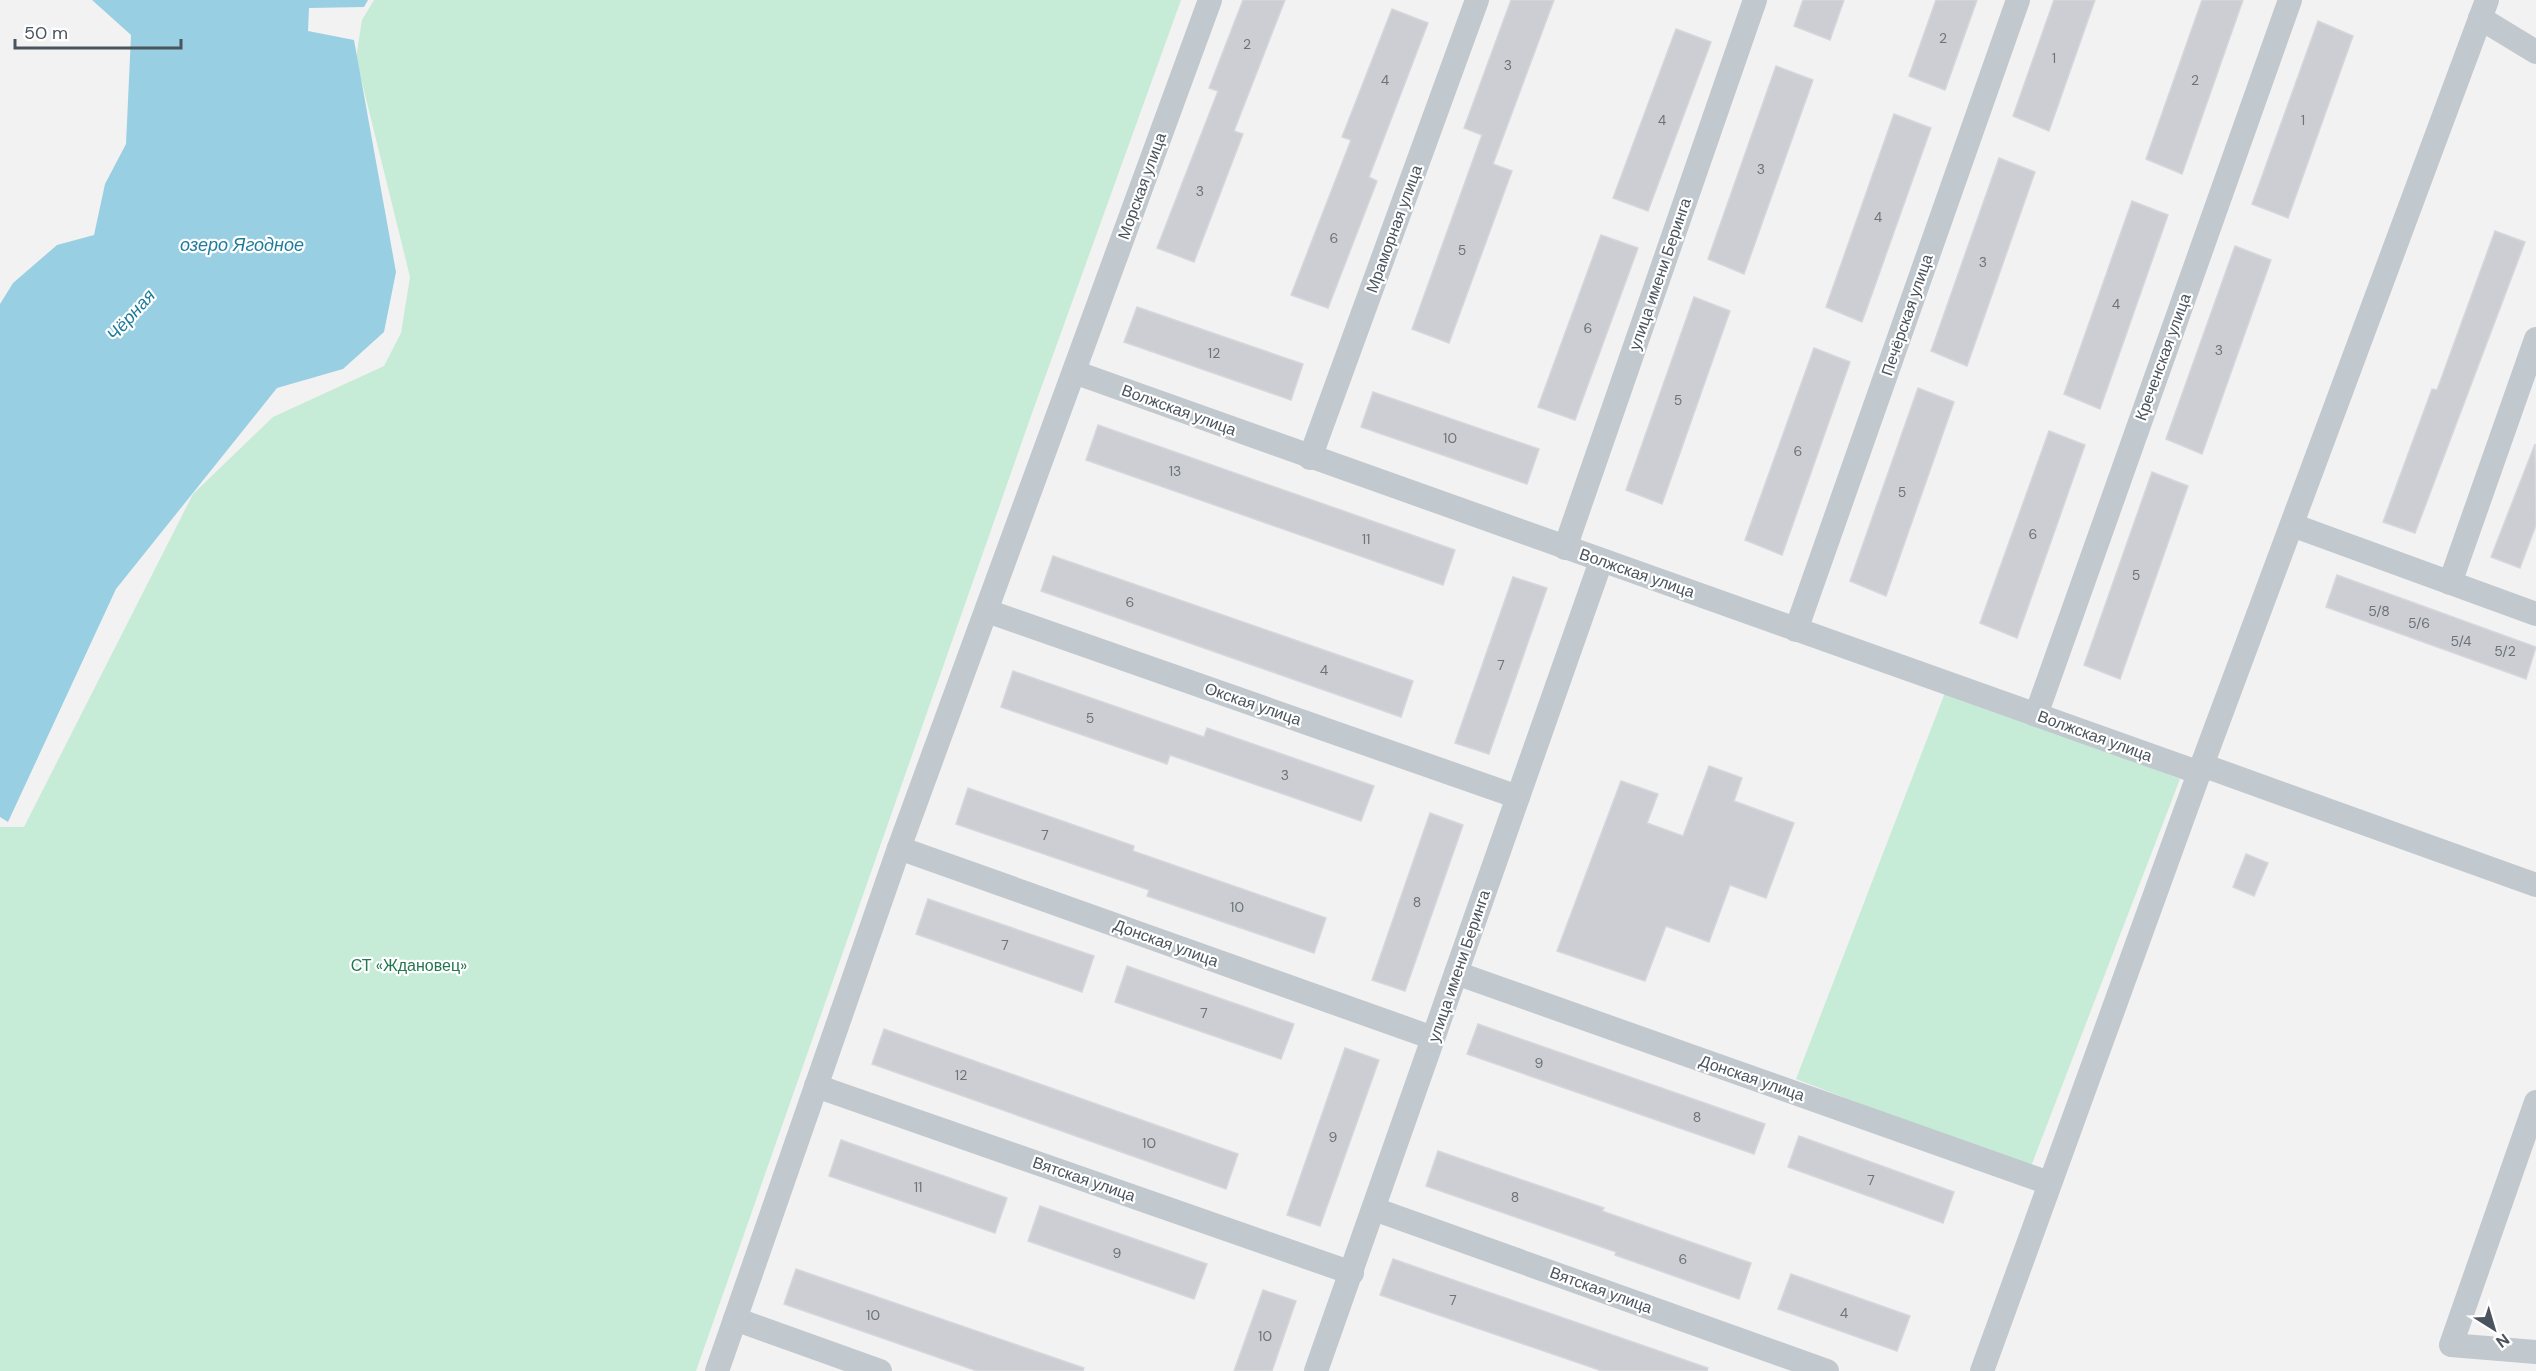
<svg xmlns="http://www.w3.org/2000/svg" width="2536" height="1371" font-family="'DM Sans',sans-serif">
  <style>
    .green { fill: #c6ebd6 }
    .water { fill: #99cfe2 }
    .building { fill: #ccced3; stroke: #d6d7dc; stroke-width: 1.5 }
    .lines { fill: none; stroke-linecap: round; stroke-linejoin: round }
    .minor { stroke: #c1c8ce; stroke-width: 24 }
    .labels { text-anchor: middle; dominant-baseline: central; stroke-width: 4.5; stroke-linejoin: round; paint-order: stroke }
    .number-label { font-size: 14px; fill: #6b727a }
    .street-label { font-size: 16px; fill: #4b545d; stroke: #fff }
    .park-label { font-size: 16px; fill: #237651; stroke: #fff }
    .water-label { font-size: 18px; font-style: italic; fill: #1e7c9c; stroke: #fff }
  </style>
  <rect width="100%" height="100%" fill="#f3f2f2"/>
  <g class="green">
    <path d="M 374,0 L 1181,0 L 1031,416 L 696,1371 L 0,1371 L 0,827 L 24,827 L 193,494 L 273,417 L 384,366 L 401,333 L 410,277 L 356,58 L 362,20 Z"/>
    <path d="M 1946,690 L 2180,779 L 2030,1169 L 1796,1079 Z"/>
  </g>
  <path class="water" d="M 92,0 L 368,0 L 364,7 L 309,8 L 308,31 L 354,40 L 396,272 L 384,332 L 343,369 L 277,388 L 116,589 L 8,822 L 0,817 L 0,304 L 13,283 L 57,245 L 94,235 L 105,184 L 126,144 L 131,35 Z"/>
  <g class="building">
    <path d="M 1243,0 L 1285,0 L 1234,131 L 1243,134 L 1194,262 L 1157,248 L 1218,91 L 1209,88 Z"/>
    <path d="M 1511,0 L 1554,0 L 1493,164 L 1512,171 L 1449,343 L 1412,329 L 1482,135 L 1464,128 Z"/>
    <path d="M 1803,0 L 1844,0 L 1830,40 L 1794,26 Z"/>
    <path d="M 1936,0 L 1977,0 L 1945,90 L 1909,76 Z"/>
    <path d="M 2054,0 L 2095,0 L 2049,131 L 2013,116 Z"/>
    <path d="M 2202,0 L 2243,0 L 2182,174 L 2146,159 Z"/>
    <path d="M 1392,9 L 1428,23 L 1369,177 L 1377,181 L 1328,308 L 1291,295 L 1351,140 L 1342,137 Z"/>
    <path d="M 2318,21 L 2353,36 L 2288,218 L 2252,204 Z"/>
    <path d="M 1676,29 L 1711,42 L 1648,211 L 1613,198 Z"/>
    <path d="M 1776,66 L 1813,80 L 1744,274 L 1708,259 Z"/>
    <path d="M 1894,114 L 1931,128 L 1862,322 L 1826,307 Z"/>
    <path d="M 1999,158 L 2035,172 L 1967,366 L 1931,351 Z"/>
    <path d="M 2132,201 L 2168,215 L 2100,409 L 2064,394 Z"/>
    <path d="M 2495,231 L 2525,242 L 2415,533 L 2383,522 L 2432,389 L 2437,390 Z"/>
    <path d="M 1601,235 L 1638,248 L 1575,420 L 1538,407 Z"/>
    <path d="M 2235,246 L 2271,260 L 2202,454 L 2166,439 Z"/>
    <path d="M 1694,297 L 1730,311 L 1662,504 L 1626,490 Z"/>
    <path d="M 1137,307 L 1303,364 L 1291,400 L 1124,342 Z"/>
    <path d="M 1814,348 L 1850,362 L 1782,555 L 1745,540 Z"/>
    <path d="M 1918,388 L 1954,402 L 1886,596 L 1850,581 Z"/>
    <path d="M 1373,392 L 1539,449 L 1527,484 L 1361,427 Z"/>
    <path d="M 1098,425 L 1455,550 L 1443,585 L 1086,460 Z"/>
    <path d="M 2049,431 L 2085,445 L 2017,638 L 1980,623 Z"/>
    <path d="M 2535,444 L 2536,525 L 2520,568 L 2491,557 Z"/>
    <path d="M 2152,472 L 2188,486 L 2120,679 L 2084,665 Z"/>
    <path d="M 1053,556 L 1413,681 L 1401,717 L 1041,591 Z"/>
    <path d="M 2337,575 L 2536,647 L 2526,679 L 2326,607 Z"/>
    <path d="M 1513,577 L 1547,588 L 1489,754 L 1455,743 Z"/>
    <path d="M 1013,671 L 1204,737 L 1207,728 L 1374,786 L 1361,821 L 1170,755 L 1167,764 L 1001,707 Z"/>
    <path d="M 1709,766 L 1742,778 L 1734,801 L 1794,823 L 1766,898 L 1730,885 L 1709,942 L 1666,926 L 1645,981 L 1557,951 L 1621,781 L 1658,794 L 1647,823 L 1683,836 Z"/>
    <path d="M 968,788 L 1134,846 L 1133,851 L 1326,918 L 1314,953 L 1147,896 L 1149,890 L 956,824 Z"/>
    <path d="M 1430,813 L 1463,825 L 1405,991 L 1372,980 Z"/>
    <path d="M 2246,854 L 2268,863 L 2254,896 L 2233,887 Z"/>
    <path d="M 928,899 L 1094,956 L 1082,992 L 916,934 Z"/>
    <path d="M 1127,966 L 1294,1024 L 1281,1059 L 1115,1002 Z"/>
    <path d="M 1478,1024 L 1765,1124 L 1754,1154 L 1467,1054 Z"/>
    <path d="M 884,1029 L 1238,1154 L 1226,1189 L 872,1064 Z"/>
    <path d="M 1345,1048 L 1379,1060 L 1320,1226 L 1287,1215 Z"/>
    <path d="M 1799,1136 L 1954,1192 L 1943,1223 L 1788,1167 Z"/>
    <path d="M 841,1140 L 1007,1198 L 995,1233 L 829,1176 Z"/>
    <path d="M 1438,1151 L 1604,1208 L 1602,1211 L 1751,1263 L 1739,1299 L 1615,1255 L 1616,1252 L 1426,1186 Z"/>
    <path d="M 1040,1206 L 1207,1264 L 1194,1299 L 1028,1241 Z"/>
    <path d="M 1393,1259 L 1708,1368 L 1707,1371 L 1602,1371 L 1380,1295 Z"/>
    <path d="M 796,1269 L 1084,1368 L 1083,1371 L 977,1371 L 784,1304 Z"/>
    <path d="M 1791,1274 L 1910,1316 L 1897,1351 L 1778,1309 Z"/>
    <path d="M 1263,1290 L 1296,1301 L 1272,1371 L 1234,1371 Z"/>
  </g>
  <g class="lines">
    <g class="minor">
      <path d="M 2480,18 L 2536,52"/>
      <path d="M 1074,372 L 2200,773"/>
      <path d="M 1310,458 L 1477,0"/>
      <path d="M 2292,525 L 2536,614"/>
      <path d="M 1565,548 L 1755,0"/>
      <path d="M 2450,583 L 2536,339"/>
      <path d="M 987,611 L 1518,797"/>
      <path d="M 1796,630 L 2018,0"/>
      <path d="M 2036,715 L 2290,0"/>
      <path d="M 2202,765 L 2536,885"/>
      <path d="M 899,848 L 1433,1038"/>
      <path d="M 1456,973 L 2049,1183"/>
      <path d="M 816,1086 L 1352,1273"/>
      <path d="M 2536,1102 L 2451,1345 L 2536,1352"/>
      <path d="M 1374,1209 L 1827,1371"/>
      <path d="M 735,1319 L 880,1371"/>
      <path d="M 717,1371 L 899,848 L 1210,0"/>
      <path d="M 1316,1371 L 1601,561"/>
      <path d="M 1982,1371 L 2202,765 L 2487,0"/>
    </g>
  </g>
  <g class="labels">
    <g class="number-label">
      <text x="1943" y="38">2</text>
      <text x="1247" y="44">2</text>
      <text x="2054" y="58">1</text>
      <text x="1508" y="65">3</text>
      <text x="1385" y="80">4</text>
      <text x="2195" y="80">2</text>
      <text x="1662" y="120">4</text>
      <text x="2303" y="120">1</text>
      <text x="1761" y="169">3</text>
      <text x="1200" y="191">3</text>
      <text x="1878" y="217">4</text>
      <text x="1334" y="238">6</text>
      <text x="1462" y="250">5</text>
      <text x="1983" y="262">3</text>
      <text x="2116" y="304">4</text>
      <text x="1588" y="328">6</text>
      <text x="2219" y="350">3</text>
      <text x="1214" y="353">12</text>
      <text x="1678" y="400">5</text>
      <text x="1450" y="438">10</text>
      <text x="1798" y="451">6</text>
      <text x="1175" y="471">13</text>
      <text x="1902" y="492">5</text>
      <text x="2033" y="534">6</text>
      <text x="1366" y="539">11</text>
      <text x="2136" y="575">5</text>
      <text x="1130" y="602">6</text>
      <text x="2379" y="611">5/8</text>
      <text x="2419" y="623">5/6</text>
      <text x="2461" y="641">5/4</text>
      <text x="2505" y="651">5/2</text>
      <text x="1501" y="665">7</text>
      <text x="1324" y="670">4</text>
      <text x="1090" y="718">5</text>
      <text x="1285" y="775">3</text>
      <text x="1045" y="835">7</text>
      <text x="1417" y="902">8</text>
      <text x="1237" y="907">10</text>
      <text x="1005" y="945">7</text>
      <text x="1204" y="1013">7</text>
      <text x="1539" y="1063">9</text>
      <text x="961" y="1075">12</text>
      <text x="1697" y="1117">8</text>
      <text x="1333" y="1137">9</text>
      <text x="1149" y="1143">10</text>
      <text x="1871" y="1180">7</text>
      <text x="918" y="1187">11</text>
      <text x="1515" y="1197">8</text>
      <text x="1117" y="1253">9</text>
      <text x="1683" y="1259">6</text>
      <text x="1453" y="1300">7</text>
      <text x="1844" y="1313">4</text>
      <text x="873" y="1315">10</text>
      <text x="1265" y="1336">10</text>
    </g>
    <g class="street-label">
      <text transform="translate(1142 186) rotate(-70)">Морская улица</text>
      <text transform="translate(1394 229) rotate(-70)">Мраморная улица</text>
      <text transform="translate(1660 274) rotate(-71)">улица имени Беринга</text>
      <text transform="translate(1907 315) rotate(-71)">Печёрская улица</text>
      <text transform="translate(2163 357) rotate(-70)">Креченская улица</text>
      <text transform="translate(1179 410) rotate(20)">Волжская улица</text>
      <text transform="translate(1637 573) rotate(19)">Волжская улица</text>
      <text transform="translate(1253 704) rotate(19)">Окская улица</text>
      <text transform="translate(2095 736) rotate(20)">Волжская улица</text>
      <text transform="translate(1166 943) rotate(20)">Донская улица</text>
      <text transform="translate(1459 966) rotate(-71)">улица имени Беринга</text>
      <text transform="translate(1752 1078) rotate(19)">Донская улица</text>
      <text transform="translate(1084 1179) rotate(19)">Вятская улица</text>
      <text transform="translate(1601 1290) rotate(20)">Вятская улица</text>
    </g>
    <g class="park-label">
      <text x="409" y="965">СТ «Ждановец»</text>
    </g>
    <g class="water-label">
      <text x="242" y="245">озеро Ягодное</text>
      <text transform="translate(131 315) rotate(-48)">Чёрная</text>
    </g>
  </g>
  <g transform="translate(2494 1329) rotate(143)" stroke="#ffffff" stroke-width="4.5" paint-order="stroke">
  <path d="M0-4.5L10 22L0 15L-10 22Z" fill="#4b545d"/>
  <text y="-9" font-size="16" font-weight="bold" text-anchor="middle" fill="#4b545d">N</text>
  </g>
  <path d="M15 39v9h166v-9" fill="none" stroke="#4b545d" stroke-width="3"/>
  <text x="24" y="39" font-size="18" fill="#4b545d" stroke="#ffffff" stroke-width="4.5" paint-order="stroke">50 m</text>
</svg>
